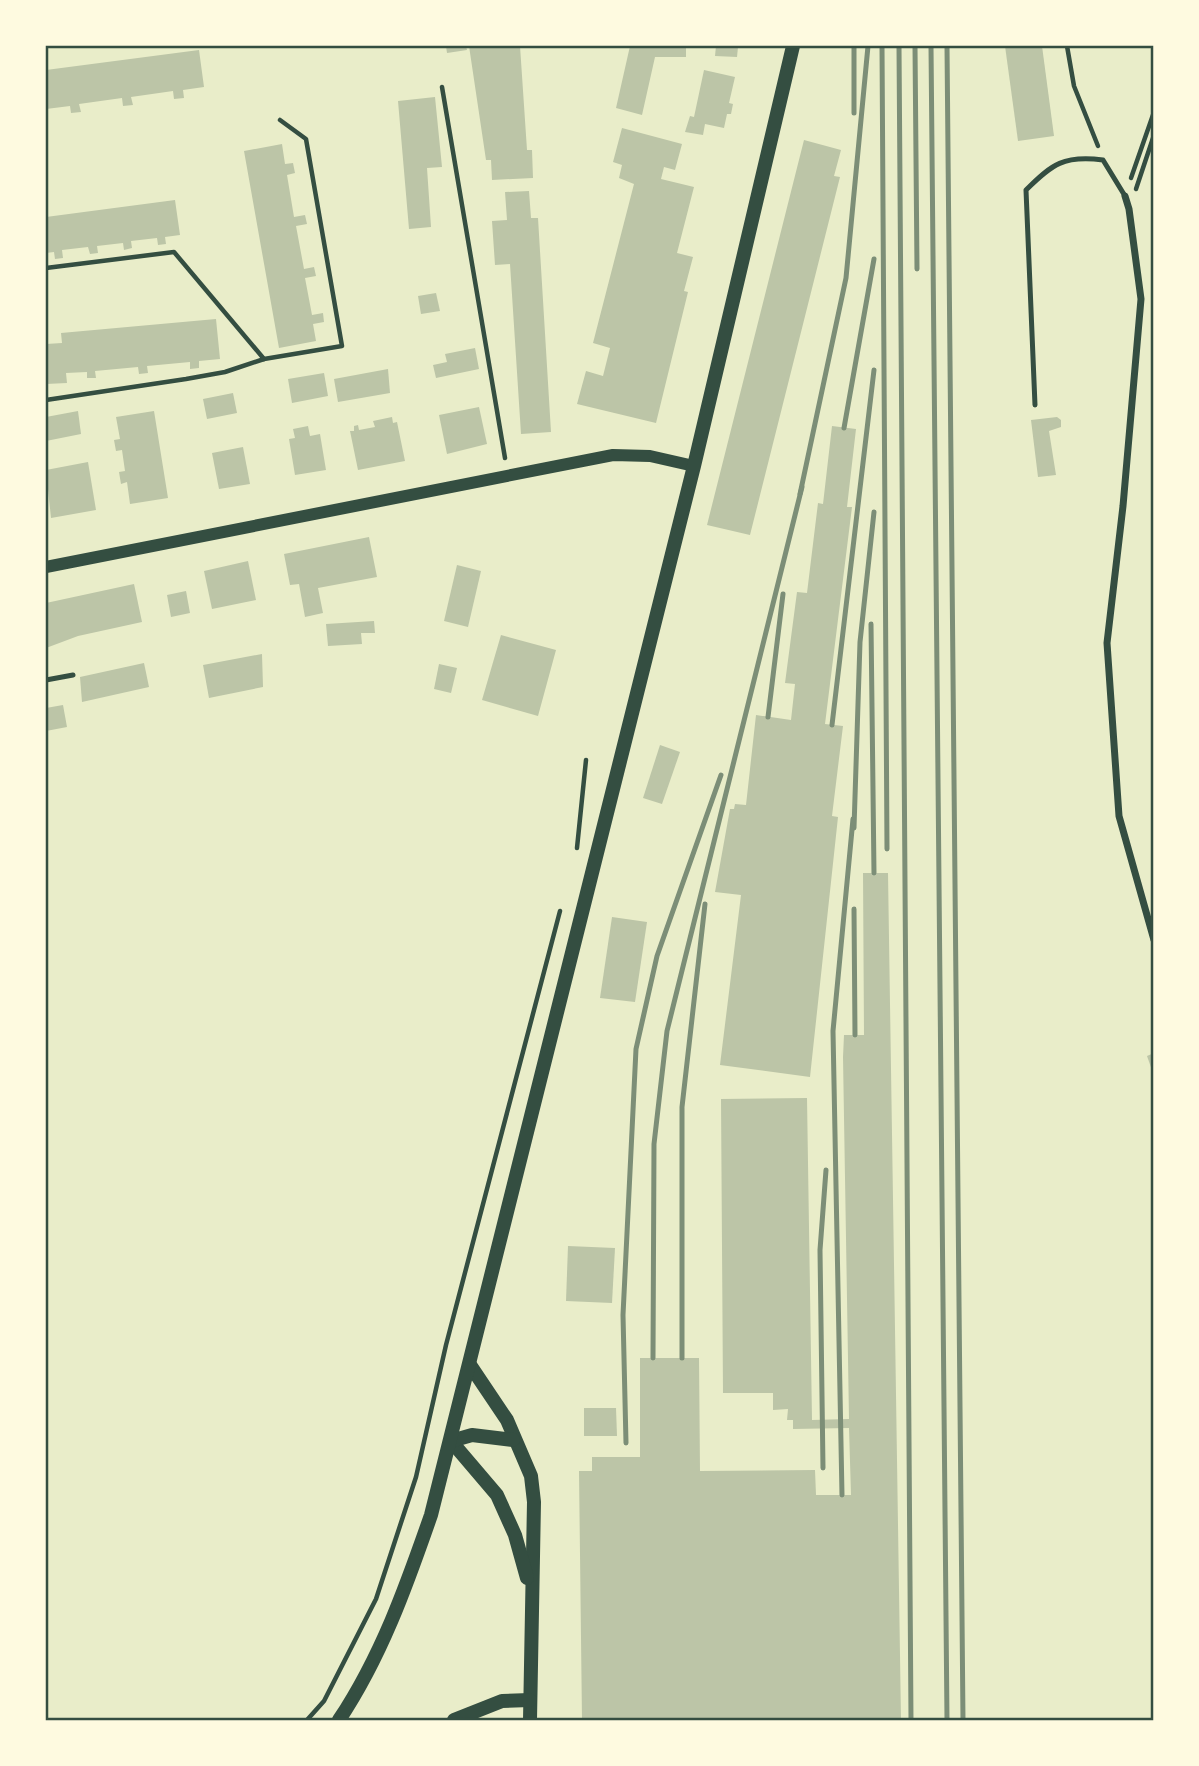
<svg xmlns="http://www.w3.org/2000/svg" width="1199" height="1766" font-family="'Fira Sans Condensed',sans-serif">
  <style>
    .building { fill: #bcc5a7 }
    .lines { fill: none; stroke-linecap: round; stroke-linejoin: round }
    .path { stroke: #344e41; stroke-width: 4.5 }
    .service { stroke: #344e41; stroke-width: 5 }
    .minor { stroke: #344e41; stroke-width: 7 }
    .tertiary { stroke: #344e41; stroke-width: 12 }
    .secondary { stroke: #344e41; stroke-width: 14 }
    .rail { stroke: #7c8e77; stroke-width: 5 }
    .neatline { fill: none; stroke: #344e41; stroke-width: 2.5 }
  </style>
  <rect width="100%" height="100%" fill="#e9edc9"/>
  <g class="building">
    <path d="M 446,46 L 466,46 L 467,50 L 447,53 Z"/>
    <path d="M 469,46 L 520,46 L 527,150 L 532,150 L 533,178 L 492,180 L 491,160 L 486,160 Z"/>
    <path d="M 630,46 L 686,46 L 686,57 L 655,57 L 642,115 L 616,108 Z"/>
    <path d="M 716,46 L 738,47 L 737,57 L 715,56 Z"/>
    <path d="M 1005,46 L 1042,46 L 1054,136 L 1018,141 Z"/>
    <path d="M 199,50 L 204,87 L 183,90 L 184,98 L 174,99 L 173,91 L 131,97 L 133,105 L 123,106 L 122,98 L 79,104 L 81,112 L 71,113 L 70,106 L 46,109 L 46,70 Z"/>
    <path d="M 704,70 L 735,77 L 729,103 L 733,104 L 731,114 L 727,114 L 724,128 L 705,124 L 703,135 L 685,132 L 690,116 L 694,117 Z"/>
    <path d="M 435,97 L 442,167 L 427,168 L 431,227 L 409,229 L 398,101 Z"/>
    <path d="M 622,128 L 682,144 L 675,170 L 664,167 L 661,179 L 694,187 L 677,253 L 693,257 L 684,291 L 688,292 L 656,423 L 577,404 L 586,371 L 603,376 L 610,348 L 593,343 L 634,184 L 619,178 L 622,165 L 613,162 Z"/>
    <path d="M 804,140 L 841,150 L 834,176 L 840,177 L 750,535 L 707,525 Z"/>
    <path d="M 282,144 L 285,164 L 293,163 L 295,173 L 287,175 L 294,217 L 305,215 L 307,224 L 296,226 L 304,269 L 314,267 L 316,276 L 305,278 L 312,315 L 323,313 L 324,322 L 313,324 L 316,341 L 279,348 L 244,151 Z"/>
    <path d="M 529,191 L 531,218 L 538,218 L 551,432 L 521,434 L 510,264 L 495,265 L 492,221 L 507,220 L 505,192 Z"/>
    <path d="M 175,200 L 180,235 L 165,237 L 166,244 L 158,245 L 157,238 L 131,241 L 132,248 L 124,250 L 123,243 L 97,246 L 98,253 L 90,254 L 88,247 L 62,250 L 63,258 L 55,259 L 54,252 L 46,253 L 46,217 Z"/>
    <path d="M 436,293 L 440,311 L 421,314 L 418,296 Z"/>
    <path d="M 216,319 L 220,359 L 199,361 L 199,368 L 190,369 L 190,362 L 147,366 L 148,373 L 139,374 L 138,367 L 95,371 L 96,378 L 87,378 L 87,372 L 66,373 L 67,383 L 46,384 L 46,344 L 62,343 L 61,333 Z"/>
    <path d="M 475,348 L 479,369 L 436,378 L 433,365 L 447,362 L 445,354 Z"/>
    <path d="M 388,369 L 390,393 L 338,402 L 334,379 Z"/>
    <path d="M 324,373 L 328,396 L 292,403 L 288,379 Z"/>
    <path d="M 233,393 L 237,413 L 207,419 L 203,399 Z"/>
    <path d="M 479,407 L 487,444 L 447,454 L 439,415 Z"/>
    <path d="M 78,411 L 81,434 L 46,441 L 46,417 Z"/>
    <path d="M 154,411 L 168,498 L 130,504 L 127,482 L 121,484 L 119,472 L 125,471 L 122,450 L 116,451 L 114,440 L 120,439 L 116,417 Z"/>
    <path d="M 392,417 L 393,423 L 397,422 L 405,461 L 358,470 L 350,431 L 354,431 L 354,426 L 358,425 L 359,430 L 375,427 L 373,421 Z"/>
    <path d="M 1057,417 L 1061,420 L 1061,427 L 1049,431 L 1056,475 L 1038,477 L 1031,420 Z"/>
    <path d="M 308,426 L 310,436 L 320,434 L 326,470 L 295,475 L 289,439 L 295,438 L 293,429 Z"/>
    <path d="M 832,426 L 856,429 L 847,507 L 852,507 L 825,724 L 843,726 L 832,816 L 838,817 L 810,1077 L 720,1065 L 741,895 L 715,892 L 730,809 L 734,809 L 735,804 L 746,805 L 756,715 L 791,720 L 795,684 L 785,683 L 797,592 L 807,593 L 818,503 L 823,504 Z"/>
    <path d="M 243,447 L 250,484 L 219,489 L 212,453 Z"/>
    <path d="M 88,462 L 96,510 L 51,518 L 46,470 Z"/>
    <path d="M 369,537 L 377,577 L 318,588 L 323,613 L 305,617 L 299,584 L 290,585 L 284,554 Z"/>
    <path d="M 248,561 L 256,600 L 212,609 L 204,571 Z"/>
    <path d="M 457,565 L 481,571 L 468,627 L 444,621 Z"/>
    <path d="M 134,584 L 142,622 L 78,636 L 46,648 L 46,603 Z"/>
    <path d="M 186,591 L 190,613 L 171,617 L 167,595 Z"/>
    <path d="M 374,621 L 375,633 L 361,633 L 362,644 L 328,646 L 326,624 Z"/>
    <path d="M 501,635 L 556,650 L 538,716 L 482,700 Z"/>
    <path d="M 262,654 L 263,687 L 209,698 L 203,665 Z"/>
    <path d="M 144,663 L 149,687 L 82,702 L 80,677 Z"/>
    <path d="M 439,664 L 457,668 L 451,693 L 434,689 Z"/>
    <path d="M 63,705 L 67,727 L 46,731 L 46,708 Z"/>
    <path d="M 660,745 L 680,752 L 662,804 L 643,798 Z"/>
    <path d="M 863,873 L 888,873 L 901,1720 L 582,1720 L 579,1471 L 592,1471 L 592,1457 L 640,1457 L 640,1358 L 699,1358 L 700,1471 L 815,1470 L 816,1495 L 851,1495 L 849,1428 L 793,1429 L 793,1420 L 787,1420 L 788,1409 L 773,1410 L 773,1393 L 723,1393 L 721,1099 L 807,1098 L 812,1420 L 849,1419 L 843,1057 L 844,1035 L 864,1035 Z"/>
    <path d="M 612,917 L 647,922 L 635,1002 L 600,998 Z"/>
    <path d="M 1154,1053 L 1154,1073 L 1153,1073 L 1147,1056 Z"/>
    <path d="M 568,1246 L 615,1248 L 612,1303 L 566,1301 Z"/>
    <path d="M 584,1408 L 616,1408 L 617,1436 L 584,1436 Z"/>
  </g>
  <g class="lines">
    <g class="path">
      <path d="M 1067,46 L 1074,86 L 1098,146"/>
      <path d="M 442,87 L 505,458"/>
      <path d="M 1131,178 L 1154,112"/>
      <path d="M 1136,189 L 1154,135"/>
      <path d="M 46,268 L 174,252 L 264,359"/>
      <path d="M 46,400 L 186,379 L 225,372 L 264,359 L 342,346 L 306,139 L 280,120"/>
      <path d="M 577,848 L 586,760"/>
      <path d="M 307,1720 L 324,1701 L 376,1599 L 416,1477 L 446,1345 L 560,911"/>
    </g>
    <g class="service">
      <path d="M 1035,405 L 1026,190 C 1052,164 1064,155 1103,160 L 1125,196"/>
      <path d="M 46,680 L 73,675"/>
    </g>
    <path class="minor" d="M 1125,196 L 1129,209 L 1141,299 L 1123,506 L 1107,643 L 1119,816 L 1154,940"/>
    <path class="tertiary" d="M 46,567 L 613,455 L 650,456 L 694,466"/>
    <g class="secondary">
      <path d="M 470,1365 L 507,1420 L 531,1476 L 534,1502 L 530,1720"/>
      <path d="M 451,1441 L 497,1495 L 515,1535 L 527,1578"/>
      <path d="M 451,1441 L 472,1435 L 513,1440"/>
      <path d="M 339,1720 C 381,1657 406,1587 431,1515 L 694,466 L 793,46"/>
      <path d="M 454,1720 L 502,1701 L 530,1700"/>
    </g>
    <g class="rail">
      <path d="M 854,46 L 854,113"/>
      <path d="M 882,46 L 887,849"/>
      <path d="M 899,46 L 911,1720"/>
      <path d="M 915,46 L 917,269"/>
      <path d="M 931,46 L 947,1720"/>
      <path d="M 947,46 L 963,1720"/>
      <path d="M 844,428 L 874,259"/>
      <path d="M 800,494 L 846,278 L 868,46"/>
      <path d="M 871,624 L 874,873"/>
      <path d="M 768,717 L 783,594"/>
      <path d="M 832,725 L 874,370"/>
      <path d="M 854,828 L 860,642 L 874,512"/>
      <path d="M 854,909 L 855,1035"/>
      <path d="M 653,1358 L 654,1144 L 667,1031 L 802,487"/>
      <path d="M 682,1358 L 682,1107 L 705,904"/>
      <path d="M 626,1443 L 623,1315 L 636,1049 L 657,956 L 721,775"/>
      <path d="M 823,1468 L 820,1250 L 826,1170"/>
      <path d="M 842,1495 L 833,1031 L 853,819"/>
    </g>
  </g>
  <rect width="1199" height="1766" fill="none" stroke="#fefae0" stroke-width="94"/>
  <rect x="47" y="47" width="1105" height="1672" class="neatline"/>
</svg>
